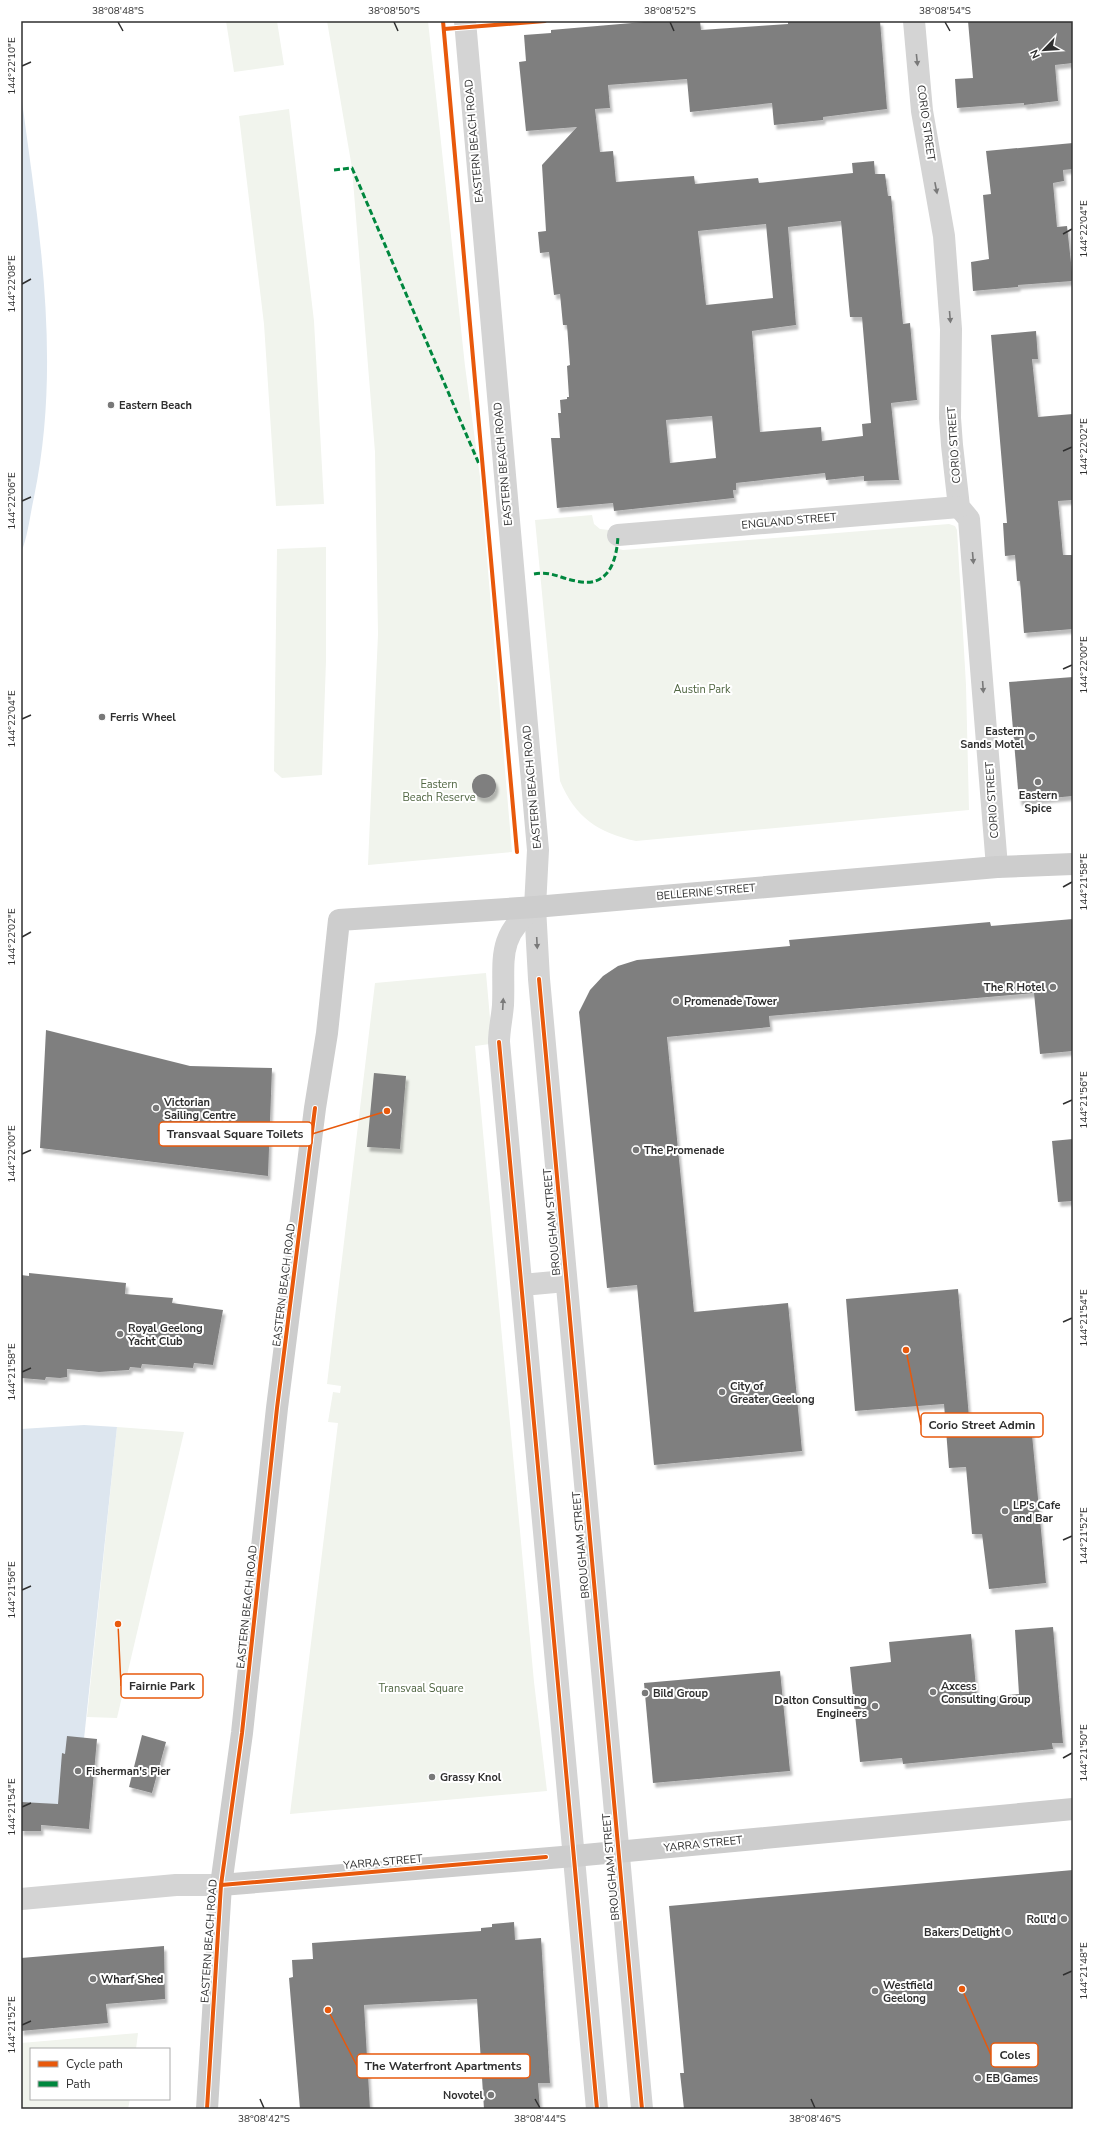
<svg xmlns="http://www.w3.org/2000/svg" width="1094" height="2130" font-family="'Nunito Sans',sans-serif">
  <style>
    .green { fill: #f1f4ed }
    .water { fill: #dde6ef }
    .building { fill: #7f7f7f; fill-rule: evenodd; filter: url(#shadow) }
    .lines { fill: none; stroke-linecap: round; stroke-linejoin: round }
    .street { stroke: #d4d4d4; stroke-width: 22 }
    .secondary { stroke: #cdcdcd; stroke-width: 22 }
    .quiet { stroke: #00873e; stroke-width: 3; stroke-dasharray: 6 3; stroke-linecap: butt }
    .cycleway-casing { stroke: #fff; stroke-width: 6 }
    .cycleway { stroke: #e8590c; stroke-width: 4 }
    .oneway { fill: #797979 }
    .ticks { fill: none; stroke: #2f2f2f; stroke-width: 1.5 }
    .poi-dot { fill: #787878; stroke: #fff; stroke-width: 1.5 }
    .labels { text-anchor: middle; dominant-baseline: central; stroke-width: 4; stroke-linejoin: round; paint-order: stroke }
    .street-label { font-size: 11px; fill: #2f2f2f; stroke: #fff }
    .poi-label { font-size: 11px; font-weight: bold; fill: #2f2f2f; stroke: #fff; text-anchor: start }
    .park-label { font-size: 11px; fill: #506642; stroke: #fff }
    .leader { fill: none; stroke: #e8590c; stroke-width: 1.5 }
    .callout-dot { fill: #e8590c; stroke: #fff; stroke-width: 1.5 }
    .callout { fill: #fff; stroke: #e8590c; stroke-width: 1.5 }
    .callout-label { font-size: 12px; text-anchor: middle; font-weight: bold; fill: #2f2f2f }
    .neatline { fill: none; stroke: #2f2f2f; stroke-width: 1.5 }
    .ticks-label { font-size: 10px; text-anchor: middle; fill: #2f2f2f }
  </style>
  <defs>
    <filter id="shadow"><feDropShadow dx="2.5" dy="4.5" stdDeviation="1" flood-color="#0004"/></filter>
  </defs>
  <rect width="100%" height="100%" fill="#fff"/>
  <g class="green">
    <path d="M 226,21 L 277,21 L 284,65 L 234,72 Z"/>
    <path d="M 327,21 L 428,21 L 465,366 L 480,477 L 512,852 L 368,865 L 378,634 L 375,452 L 352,168 Z"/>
    <path d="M 289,109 L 314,321 L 324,504 L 276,506 L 264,324 L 239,116 Z"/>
    <path d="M 592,515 L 594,524 L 600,529 L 609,530 L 619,549 L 623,550 L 949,524 L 955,526 L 957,530 L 966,685 L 969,810 L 636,841 C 598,833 575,817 560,781 L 535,520 Z"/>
    <path d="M 326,547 L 326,661 L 322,775 L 282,778 L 274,771 L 277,549 Z"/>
    <path d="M 486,973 L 492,1041 L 490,1044 L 475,1046 L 534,1682 L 547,1791 L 290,1814 L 338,1423 L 328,1422 L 333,1392 L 340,1393 L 341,1386 L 327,1384 L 375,983 Z"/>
    <path d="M 117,1427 L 184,1432 L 117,1718 L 87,1717 Z"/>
    <path d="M 138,2033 L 136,2049 L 31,2049 L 31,2099 L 130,2099 L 128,2109 L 21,2109 L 21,2043 Z"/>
  </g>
  <g class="water">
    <path d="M 21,94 C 39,228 62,363 34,497 C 30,515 28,536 21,553 Z"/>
    <path d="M 84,1425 L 117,1427 L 75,1824 L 21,1820 L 21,1429 Z"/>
  </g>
  <g class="building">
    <path d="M 655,21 L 700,21 L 701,30 L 788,24 L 788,21 L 880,21 L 887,109 L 823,117 L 823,120 L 774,125 L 772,103 L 690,112 L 687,79 L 608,85 L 610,108 L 595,109 L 600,152 L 613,151 L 616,182 L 694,176 L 695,184 L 758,178 L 759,183 L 853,173 L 852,163 L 874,161 L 875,174 L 885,174 L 888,196 L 891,196 L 903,324 L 910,323 L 917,400 L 891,403 L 899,480 L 864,481 L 864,476 L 826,480 L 825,473 L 736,483 L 736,490 L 733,490 L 734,498 L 614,511 L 613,503 L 557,508 L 551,438 L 560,438 L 558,413 L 561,413 L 560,400 L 567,399 L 567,397 L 569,397 L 567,366 L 570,365 L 567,325 L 563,325 L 560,294 L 554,295 L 549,252 L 540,253 L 538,232 L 546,231 L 542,165 L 577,127 L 526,131 L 519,62 L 526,61 L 524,35 L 551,33 L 551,30 ZM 841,221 L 850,317 L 862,317 L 871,423 L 862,424 L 863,436 L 822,441 L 821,427 L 760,432 L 752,331 L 796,325 L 788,227 ZM 766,224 L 773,298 L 706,305 L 698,231 ZM 712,416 L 716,458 L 670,463 L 666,420 Z"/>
    <path d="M 968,21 L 1073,21 L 1073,63 L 1055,65 L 1058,101 L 1024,105 L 1024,103 L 957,108 L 955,79 L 973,78 Z"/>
    <path d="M 1073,143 L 1073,169 L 1063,170 L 1064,181 L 1053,183 L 1057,227 L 1067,226 L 1073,281 L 1018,285 L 1018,287 L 973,291 L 971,262 L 989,259 L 983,195 L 991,194 L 986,151 Z"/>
    <path d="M 1036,331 L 1038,359 L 1032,359 L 1038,417 L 1073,414 L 1073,500 L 1058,501 L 1063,555 L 1073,555 L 1073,629 L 1024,633 L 1020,581 L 1017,581 L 1015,555 L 1005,556 L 1003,523 L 1007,523 L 991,335 Z"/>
    <path d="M 1073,677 L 1073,796 L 1019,801 L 1009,682 Z"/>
    <circle cx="484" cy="786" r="12"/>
    <path d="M 1073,919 L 1073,1051 L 1040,1054 L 1034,993 L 769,1016 L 770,1027 L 667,1037 L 694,1312 L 788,1303 L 802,1451 L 654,1465 L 637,1285 L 607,1288 L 579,1012 L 590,990 L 603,976 L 618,966 L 637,960 L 790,946 L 789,940 L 990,922 L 991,926 Z"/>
    <path d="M 46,1030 L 190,1066 L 272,1068 L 268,1176 L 40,1148 Z"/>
    <path d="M 374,1073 L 406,1076 L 400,1149 L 367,1147 Z"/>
    <path d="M 1073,1139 L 1073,1201 L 1058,1202 L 1052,1141 Z"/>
    <path d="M 29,1273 L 126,1283 L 125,1294 L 173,1298 L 172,1303 L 223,1310 L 213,1365 L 194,1363 L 193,1368 L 142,1364 L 141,1368 L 130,1367 L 129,1370 L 99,1372 L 67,1369 L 67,1377 L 60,1378 L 46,1377 L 45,1380 L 21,1378 L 21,1275 L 29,1276 Z"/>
    <path d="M 958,1289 L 970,1429 L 1031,1424 L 1046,1583 L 989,1589 L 982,1534 L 972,1534 L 966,1467 L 949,1468 L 944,1404 L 855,1411 L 846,1299 Z"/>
    <path d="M 1053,1627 L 1063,1743 L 1052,1743 L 1053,1749 L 903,1764 L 902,1758 L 860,1762 L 850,1667 L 891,1662 L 889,1642 L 971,1634 L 977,1698 L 1019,1694 L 1015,1630 Z"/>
    <path d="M 780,1671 L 790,1771 L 653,1783 L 644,1683 Z"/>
    <path d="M 142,1735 L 166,1742 L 152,1793 L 129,1787 Z"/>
    <path d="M 67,1736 L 97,1739 L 89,1829 L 41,1825 L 41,1831 L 21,1831 L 21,1802 L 58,1804 L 62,1753 L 65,1754 Z"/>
    <path d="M 1073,1870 L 1073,2109 L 684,2109 L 680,2073 L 684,2073 L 669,1906 Z"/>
    <path d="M 514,1922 L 515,1940 L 541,1938 L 550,2083 L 538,2083 L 540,2109 L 484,2109 L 477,1999 L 364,2005 L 370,2109 L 300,2109 L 289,1978 L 293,1977 L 292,1960 L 313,1959 L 312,1943 L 481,1931 L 481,1928 L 492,1927 L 492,1924 Z"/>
    <path d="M 164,1946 L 165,1999 L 106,2004 L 108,2023 L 21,2031 L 21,1958 Z"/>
  </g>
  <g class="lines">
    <g class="street">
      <path d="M 465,21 L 538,850 L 535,907 L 539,979 L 642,2109"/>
      <path d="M 914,21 L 922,111 L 944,236 L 951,329 L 950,418 L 952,445 L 959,507 L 969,519 L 997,867"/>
      <path d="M 618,535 L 959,507"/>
      <path d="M 535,907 C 495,937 505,961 503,1005 C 502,1018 499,1030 499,1042 L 597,2109"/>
      <path d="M 522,1285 L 566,1281"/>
      <path d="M 21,1899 L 176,1885 L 221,1885"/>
    </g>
    <g class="secondary">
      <path d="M 221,1885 L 574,1856 L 1073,1809"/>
      <path d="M 207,2109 L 221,1885 L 242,1733 L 277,1408 L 315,1108 L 327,1033 L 339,920 L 535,907 L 997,867 L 1073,864"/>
    </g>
    <g class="quiet">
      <path d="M 334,170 L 352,168 L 479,464"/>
      <path d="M 534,574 C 552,571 559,578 576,581 C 609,589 617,560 618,535"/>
    </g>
    <defs>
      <g id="cycleway">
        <path d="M 443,21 L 517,852"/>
        <path d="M 444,29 L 545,21"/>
        <path d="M 539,979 L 642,2109"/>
        <path d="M 499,1042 L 597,2109"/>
        <path d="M 221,1885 L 546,1857"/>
        <path d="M 207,2109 L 221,1885 L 242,1733 L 277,1408 L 315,1108"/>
      </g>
    </defs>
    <use href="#cycleway" class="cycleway-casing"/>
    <use href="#cycleway" class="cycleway"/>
  </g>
  <defs><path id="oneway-solid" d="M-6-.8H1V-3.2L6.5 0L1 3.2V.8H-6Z"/></defs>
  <g class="oneway">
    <use href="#oneway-solid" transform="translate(917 60) rotate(84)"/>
    <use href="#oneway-solid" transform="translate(936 188) rotate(79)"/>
    <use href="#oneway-solid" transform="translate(950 317) rotate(85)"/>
    <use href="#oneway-solid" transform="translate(973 558) rotate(85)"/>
    <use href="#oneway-solid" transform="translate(983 687) rotate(86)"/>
    <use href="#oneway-solid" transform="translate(537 943) rotate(87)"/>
    <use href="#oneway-solid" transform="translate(503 1004) rotate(-87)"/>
  </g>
  <path class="ticks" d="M 118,22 L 123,31M 394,22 L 398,31M 670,22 L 674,31M 945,22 L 950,31M 22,66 L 31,62M 1063,234 L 1072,229M 22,284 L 31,279M 1063,451 L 1072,447M 22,501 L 31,497M 1063,669 L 1072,665M 22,719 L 31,715M 1063,887 L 1072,882M 22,937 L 31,932M 1063,1104 L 1072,1100M 22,1154 L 31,1150M 1063,1322 L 1072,1318M 22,1372 L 31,1368M 1063,1540 L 1072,1536M 22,1590 L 31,1586M 1063,1758 L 1072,1753M 22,1807 L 31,1803M 1063,1975 L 1072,1971M 22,2025 L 31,2021M 260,2099 L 264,2108M 535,2099 L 540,2108M 811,2099 L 815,2108"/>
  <g class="poi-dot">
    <circle cx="111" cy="405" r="4"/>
    <circle cx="102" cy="717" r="4"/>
    <circle cx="1032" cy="737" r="4"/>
    <circle cx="1038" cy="782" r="4"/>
    <circle cx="1053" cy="987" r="4"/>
    <circle cx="676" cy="1001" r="4"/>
    <circle cx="156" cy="1108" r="4"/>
    <circle cx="636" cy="1150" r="4"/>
    <circle cx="120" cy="1334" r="4"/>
    <circle cx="722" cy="1392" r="4"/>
    <circle cx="1005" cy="1511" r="4"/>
    <circle cx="933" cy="1692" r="4"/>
    <circle cx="645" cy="1693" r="4"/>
    <circle cx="875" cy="1706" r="4"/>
    <circle cx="78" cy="1771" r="4"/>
    <circle cx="432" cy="1777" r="4"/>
    <circle cx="1064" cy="1919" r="4"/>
    <circle cx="1008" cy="1932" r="4"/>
    <circle cx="93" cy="1979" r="4"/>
    <circle cx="875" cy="1991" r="4"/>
    <circle cx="978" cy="2078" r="4"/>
    <circle cx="491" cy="2095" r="4"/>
  </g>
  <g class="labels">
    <g class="street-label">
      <text transform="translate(926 123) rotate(82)">CORIO STREET</text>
      <text transform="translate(474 141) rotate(-95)">EASTERN BEACH ROAD</text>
      <text transform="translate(954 445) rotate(-94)">CORIO STREET</text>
      <text transform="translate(503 464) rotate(-95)">EASTERN BEACH ROAD</text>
      <text transform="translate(789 521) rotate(-5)">ENGLAND STREET</text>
      <text transform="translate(532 787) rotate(-95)">EASTERN BEACH ROAD</text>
      <text transform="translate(992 800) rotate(-94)">CORIO STREET</text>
      <text transform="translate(706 892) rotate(-5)">BELLERINE STREET</text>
      <text transform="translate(552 1222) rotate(-95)">BROUGHAM STREET</text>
      <text transform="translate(284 1285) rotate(-83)">EASTERN BEACH ROAD</text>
      <text transform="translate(581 1545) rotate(-95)">BROUGHAM STREET</text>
      <text transform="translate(247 1607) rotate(-84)">EASTERN BEACH ROAD</text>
      <text transform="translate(703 1844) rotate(-6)">YARRA STREET</text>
      <text transform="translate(383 1862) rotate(-5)">YARRA STREET</text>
      <text transform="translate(611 1867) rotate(-95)">BROUGHAM STREET</text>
      <text transform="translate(209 1941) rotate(-86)">EASTERN BEACH ROAD</text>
    </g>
    <g class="poi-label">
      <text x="119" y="405">Eastern Beach</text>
      <text x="110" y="717">Ferris Wheel</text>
      <text x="1024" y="731" text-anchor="end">Eastern<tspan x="1024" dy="13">Sands Motel</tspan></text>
      <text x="1038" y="795" text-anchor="middle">Eastern<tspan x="1038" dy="13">Spice</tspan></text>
      <text x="1045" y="987" text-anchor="end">The R Hotel</text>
      <text x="684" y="1001">Promenade Tower</text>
      <text x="164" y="1102">Victorian<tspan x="164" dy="13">Sailing Centre</tspan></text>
      <text x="644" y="1150">The Promenade</text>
      <text x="128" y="1328">Royal Geelong<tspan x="128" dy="13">Yacht Club</tspan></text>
      <text x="730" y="1386">City of<tspan x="730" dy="13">Greater Geelong</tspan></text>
      <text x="1013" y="1505">LP's Cafe<tspan x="1013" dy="13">and Bar</tspan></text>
      <text x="941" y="1686">Axcess<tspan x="941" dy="13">Consulting Group</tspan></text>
      <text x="653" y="1693">Bild Group</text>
      <text x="867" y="1700" text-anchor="end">Dalton Consulting<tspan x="867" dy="13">Engineers</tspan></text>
      <text x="86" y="1771">Fisherman's Pier</text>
      <text x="440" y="1777">Grassy Knol</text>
      <text x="1056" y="1919" text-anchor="end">Roll'd</text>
      <text x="1000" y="1932" text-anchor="end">Bakers Delight</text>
      <text x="101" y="1979">Wharf Shed</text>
      <text x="883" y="1985">Westfield<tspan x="883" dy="13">Geelong</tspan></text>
      <text x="986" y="2078">EB Games</text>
      <text x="483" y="2095" text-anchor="end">Novotel</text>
    </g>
    <g class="park-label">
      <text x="702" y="689">Austin Park</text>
      <text x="439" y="784">Eastern<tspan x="439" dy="13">Beach Reserve</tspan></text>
      <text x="421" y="1688">Transvaal Square</text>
    </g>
  </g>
  <path class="leader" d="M387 1111L312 1134M906 1350L921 1425M118 1624L121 1686M962 1989L991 2055M328 2010L357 2066"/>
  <g class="callout-dot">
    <circle cx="387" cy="1111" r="4"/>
    <circle cx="906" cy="1350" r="4"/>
    <circle cx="118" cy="1624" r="4"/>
    <circle cx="962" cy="1989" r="4"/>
    <circle cx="328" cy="2010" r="4"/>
  </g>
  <g class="callout">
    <rect x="159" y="1122" width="153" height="24" rx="4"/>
    <rect x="921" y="1413" width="122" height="24" rx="4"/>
    <rect x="121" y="1674" width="82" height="24" rx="4"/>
    <rect x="991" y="2043" width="47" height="24" rx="4"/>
    <rect x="357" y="2054" width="173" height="24" rx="4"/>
  </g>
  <g class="callout-label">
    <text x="235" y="1138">Transvaal Square Toilets</text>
    <text x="982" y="1429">Corio Street Admin</text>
    <text x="162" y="1690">Fairnie Park</text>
    <text x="1015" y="2059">Coles</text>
    <text x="443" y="2070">The Waterfront Apartments</text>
  </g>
  <rect width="1094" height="2130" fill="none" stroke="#ffffff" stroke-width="44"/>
  <rect x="30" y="2048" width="140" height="52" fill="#ffffff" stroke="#acacac"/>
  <rect x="38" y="2061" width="20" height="6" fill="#e8590c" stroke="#acacac"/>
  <text x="66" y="2068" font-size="12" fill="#2f2f2f">Cycle path</text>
  <rect x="38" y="2081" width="20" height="6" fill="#00873e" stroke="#acacac"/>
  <text x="66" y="2088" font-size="12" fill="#2f2f2f">Path</text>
  <g transform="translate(1044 50) rotate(245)" stroke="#ffffff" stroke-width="3" paint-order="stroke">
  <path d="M0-3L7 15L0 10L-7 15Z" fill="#2f2f2f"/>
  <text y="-6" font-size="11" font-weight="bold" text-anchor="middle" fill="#2f2f2f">N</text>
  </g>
  <rect x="22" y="22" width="1050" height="2086" class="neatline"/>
  <g class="ticks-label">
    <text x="118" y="14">38°08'48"S</text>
    <text x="394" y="14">38°08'50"S</text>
    <text x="670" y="14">38°08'52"S</text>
    <text x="945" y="14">38°08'54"S</text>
    <text transform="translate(11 66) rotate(-90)" y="4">144°22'10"E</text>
    <text transform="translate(1083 229) rotate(-90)" y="4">144°22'04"E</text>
    <text transform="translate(11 284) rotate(-90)" y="4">144°22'08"E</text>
    <text transform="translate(1083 447) rotate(-90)" y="4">144°22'02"E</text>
    <text transform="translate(11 501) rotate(-90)" y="4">144°22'06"E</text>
    <text transform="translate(1083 665) rotate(-90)" y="4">144°22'00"E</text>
    <text transform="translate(11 719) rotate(-90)" y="4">144°22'04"E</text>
    <text transform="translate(1083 882) rotate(-90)" y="4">144°21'58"E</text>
    <text transform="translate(11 937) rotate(-90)" y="4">144°22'02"E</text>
    <text transform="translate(1083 1100) rotate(-90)" y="4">144°21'56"E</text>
    <text transform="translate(11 1154) rotate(-90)" y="4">144°22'00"E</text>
    <text transform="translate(1083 1318) rotate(-90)" y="4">144°21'54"E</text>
    <text transform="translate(11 1372) rotate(-90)" y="4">144°21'58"E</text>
    <text transform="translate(1083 1536) rotate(-90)" y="4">144°21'52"E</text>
    <text transform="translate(11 1590) rotate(-90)" y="4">144°21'56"E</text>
    <text transform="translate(1083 1753) rotate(-90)" y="4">144°21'50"E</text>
    <text transform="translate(11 1807) rotate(-90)" y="4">144°21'54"E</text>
    <text transform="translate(1083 1971) rotate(-90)" y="4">144°21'48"E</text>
    <text transform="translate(11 2025) rotate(-90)" y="4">144°21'52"E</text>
    <text x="264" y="2122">38°08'42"S</text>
    <text x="540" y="2122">38°08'44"S</text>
    <text x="815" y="2122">38°08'46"S</text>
  </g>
</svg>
